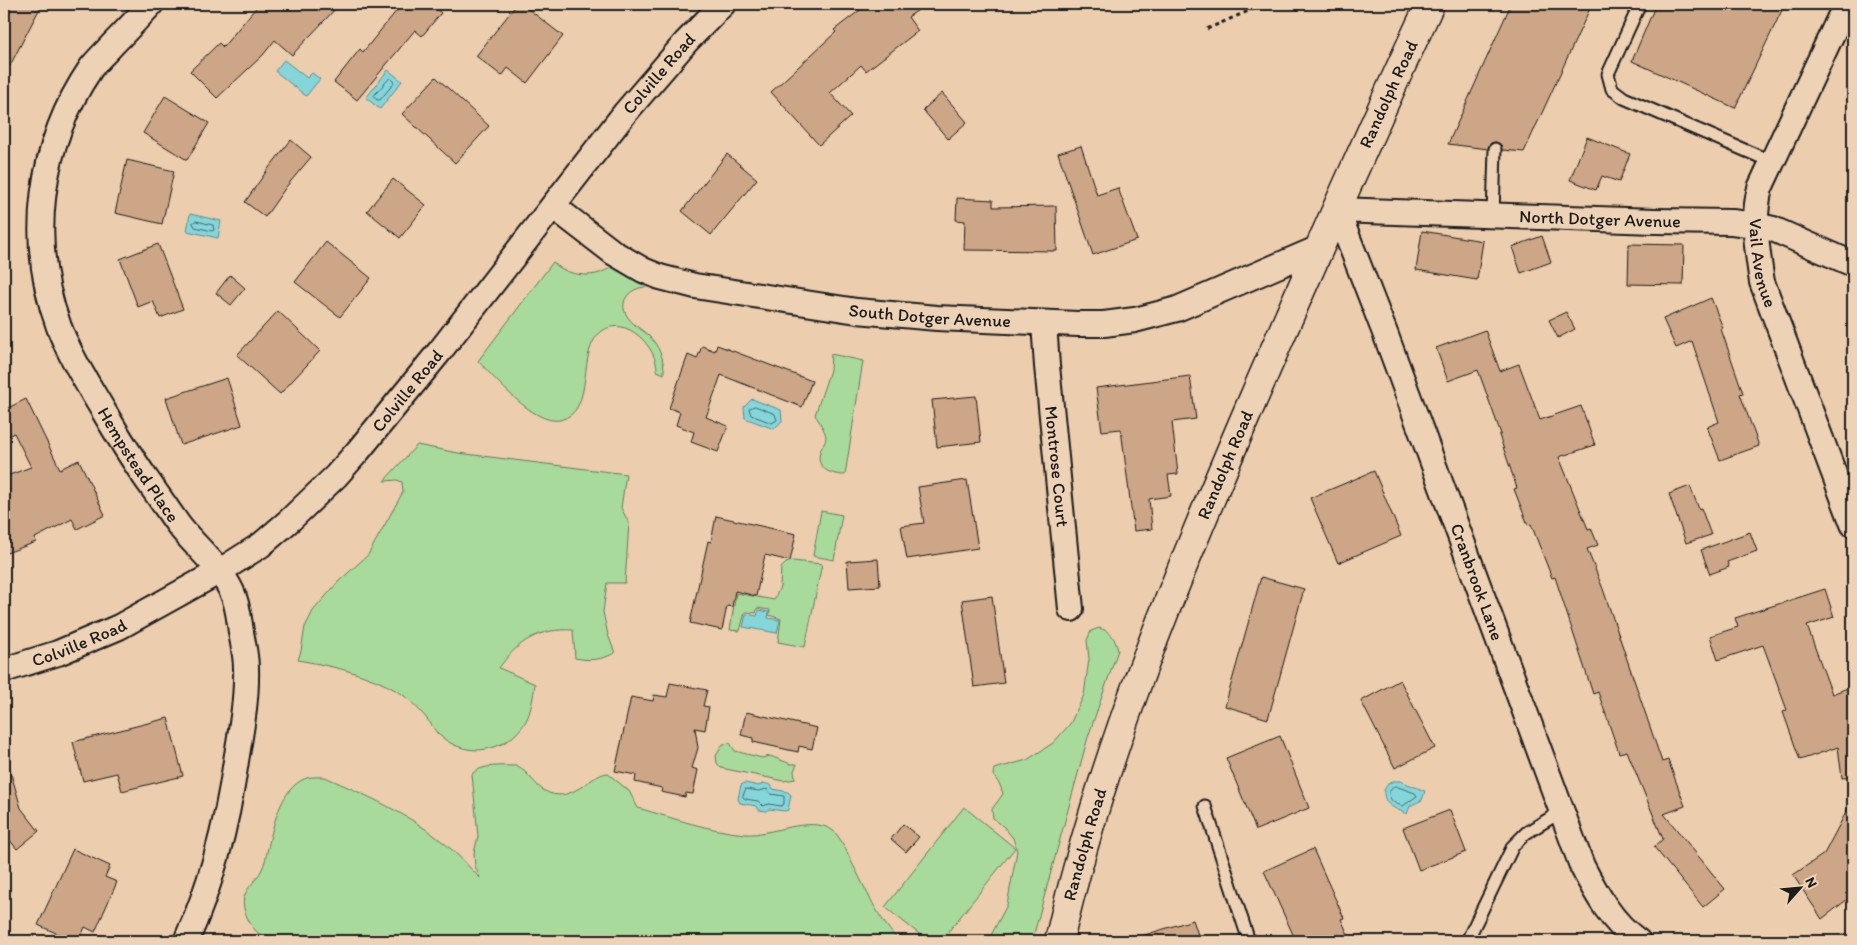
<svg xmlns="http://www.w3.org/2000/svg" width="1857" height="945" font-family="Itim,sans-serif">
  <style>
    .green { fill: #a8da9c; stroke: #627b5c }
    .water { fill: #84d6db; stroke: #5a8c8f }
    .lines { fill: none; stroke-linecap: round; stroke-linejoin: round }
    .shore { stroke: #466668; stroke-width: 1 }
    .building { fill: #cca686; stroke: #1c1c1c }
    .lane-casing { stroke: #1c1c1c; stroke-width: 15 }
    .street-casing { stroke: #1c1c1c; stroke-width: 28 }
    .secondary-casing { stroke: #1c1c1c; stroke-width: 31 }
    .path { stroke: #1c1c1c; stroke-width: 3; stroke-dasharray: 4 4; stroke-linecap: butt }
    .lane { stroke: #eed2b5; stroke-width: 11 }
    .street { stroke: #eed2b5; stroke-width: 24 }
    .secondary { stroke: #eed2b5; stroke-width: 28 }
    .labels { text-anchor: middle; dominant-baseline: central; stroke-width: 5; stroke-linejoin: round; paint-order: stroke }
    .street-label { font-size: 18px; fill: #1c1c1c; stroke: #eed2b5 }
  </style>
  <rect width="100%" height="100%" fill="#eccdae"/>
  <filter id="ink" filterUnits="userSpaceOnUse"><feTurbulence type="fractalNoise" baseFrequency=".02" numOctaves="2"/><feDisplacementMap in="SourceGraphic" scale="10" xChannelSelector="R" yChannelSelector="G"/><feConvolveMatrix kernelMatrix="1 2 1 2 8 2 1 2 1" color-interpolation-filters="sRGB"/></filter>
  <g filter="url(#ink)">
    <g class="green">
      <path d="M 553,262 C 563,273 582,277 596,274 C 602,273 609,268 615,266 L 653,283 L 649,287 C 632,286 617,300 627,316 C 632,324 641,329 648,335 C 658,344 665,360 664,374 L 657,371 C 658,348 626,314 602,331 C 575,350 597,411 560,420 C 534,425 495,378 478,361 Z"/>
      <path d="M 831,354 L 863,361 L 845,475 C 832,475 815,469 820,452 C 821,447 826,443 826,437 C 825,430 819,421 815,415 L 830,370 Z"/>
      <path d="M 417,445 L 458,453 L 626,474 L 621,508 L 629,523 L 625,583 L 607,583 L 603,612 L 608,635 L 615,653 C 601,660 591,661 575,658 L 573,630 C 539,628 518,641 499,668 L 535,684 C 533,696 532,709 526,721 C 507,753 466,760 438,734 C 434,730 431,723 427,719 C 419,709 409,699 399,692 C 369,674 332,666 298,660 L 301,651 L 305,627 L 313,611 L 338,582 L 368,555 L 403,492 L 402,482 L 397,480 L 384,481 Z"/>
      <path d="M 821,511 L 842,515 L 834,560 L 813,556 Z"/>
      <path d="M 792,561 L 822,564 L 805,647 L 778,642 L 781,619 L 769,615 L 770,610 L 757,608 L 756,613 L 745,612 L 740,631 L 730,630 L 736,593 L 774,600 L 780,587 L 781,568 L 786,563 Z"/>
      <path d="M 1099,628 C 1112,632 1114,637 1118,650 L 1088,737 L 1032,941 L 988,941 L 1007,905 L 1017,851 L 1013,838 L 1004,827 L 993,818 L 992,809 L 1003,794 L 1000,785 L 993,775 L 994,769 L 1027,760 L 1053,743 L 1070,724 L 1084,695 L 1089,659 L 1087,640 L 1091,631 Z"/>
      <path d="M 730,743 L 735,751 L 762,758 L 770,756 L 791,764 L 797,764 L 794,771 L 795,779 L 784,781 L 721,768 L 717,763 L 716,756 L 723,744 Z"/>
      <path d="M 516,766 C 530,772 535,788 549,793 C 573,802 587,777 607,773 L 629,791 L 638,808 C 673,818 709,831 746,834 C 769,836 810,815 832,830 C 840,835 848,854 852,863 C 866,889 878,919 899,941 L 274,941 C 264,939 255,932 250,923 C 231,889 258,888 265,861 C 271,837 277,793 302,780 C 309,776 317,777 325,777 C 366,795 409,814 444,843 C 457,853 468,866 480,878 L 475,866 L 474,853 L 478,836 L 472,774 C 480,764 504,766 516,766 Z"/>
      <path d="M 964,807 L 1015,848 L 941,941 L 928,941 L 885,907 Z"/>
    </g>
    <g class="water">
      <path d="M 284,60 L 307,78 L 312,73 L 320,79 L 306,96 L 275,71 Z"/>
      <path d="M 388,70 L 402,81 L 380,109 L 366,98 Z"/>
      <path d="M 190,214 L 221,221 L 218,238 L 187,231 Z"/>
      <path d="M 752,399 L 781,410 L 782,421 L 774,429 L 745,418 L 744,407 Z"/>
      <path d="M 759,610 L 769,612 L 768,618 L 780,620 L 777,633 L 743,627 L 746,614 L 757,616 Z"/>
      <path d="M 1393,781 L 1400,781 L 1425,791 L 1422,800 L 1410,806 L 1407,814 C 1395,808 1383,806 1384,790 L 1388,784 Z"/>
      <path d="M 745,783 L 759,786 L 763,783 L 771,785 L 773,789 L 788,792 L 791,795 L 788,810 L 785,811 L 769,809 L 766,811 L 759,810 L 756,806 L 740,803 L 738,799 L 741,785 Z"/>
    </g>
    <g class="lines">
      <g class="shore">
        <path d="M 390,78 L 393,81 L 394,83 L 380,100 L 377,100 L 374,96 Z"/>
        <path d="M 196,221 L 213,225 L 214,230 L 212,231 L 195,227 L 193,223 Z"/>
        <path d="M 755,406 L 775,414 L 777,420 L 772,423 L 751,415 L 749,409 Z"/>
        <path d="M 1395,786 L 1415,793 L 1417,796 L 1403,806 C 1395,804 1389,801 1389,792 Z"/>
        <path d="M 746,789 L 759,791 L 767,789 L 771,794 L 784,796 L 784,804 L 781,806 L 769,804 L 763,806 L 758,801 L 745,799 L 743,797 Z"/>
      </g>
    </g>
    <g class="building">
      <path d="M 4,4 L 42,4 L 4,77 Z"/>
      <path d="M 259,4 L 340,4 L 292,55 L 275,40 L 263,55 L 217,98 L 190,71 L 219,43 L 223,47 Z"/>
      <path d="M 402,4 L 431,4 L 441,13 L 422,36 L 415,30 L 357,100 L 334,82 L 360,49 L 363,52 Z"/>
      <path d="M 517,4 L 522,4 L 563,36 L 527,83 L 508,68 L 502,76 L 476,56 Z"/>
      <path d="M 868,4 L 927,4 L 908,17 L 918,31 L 866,71 L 861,65 L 830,93 L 851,116 L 819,145 L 771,92 L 836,32 L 834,30 Z"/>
      <path d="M 1511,4 L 1592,4 L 1524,152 L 1502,150 L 1501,145 L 1496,142 L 1491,143 L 1488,149 L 1448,144 Z"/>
      <path d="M 1656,4 L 1785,4 L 1735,108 L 1632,61 Z"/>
      <path d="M 436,77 L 489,126 L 455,163 L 402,114 Z"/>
      <path d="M 942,93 L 967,122 L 948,139 L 923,110 Z"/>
      <path d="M 165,96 L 209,123 L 187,160 L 143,133 Z"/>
      <path d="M 1587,137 L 1630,154 L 1619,182 L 1602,176 L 1596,190 L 1570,180 Z"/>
      <path d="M 291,140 L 311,157 L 286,187 L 265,217 L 245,202 L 268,169 Z"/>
      <path d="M 1081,146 L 1097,195 L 1118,188 L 1137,240 L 1093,255 L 1058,153 Z"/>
      <path d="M 727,154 L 757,179 L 711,235 L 682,211 Z"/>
      <path d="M 127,160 L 174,171 L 162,224 L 115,213 Z"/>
      <path d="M 393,179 L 426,205 L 400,238 L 367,211 Z"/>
      <path d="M 957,198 L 993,200 L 993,207 L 1056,206 L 1057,251 L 964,250 L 965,221 L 956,220 Z"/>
      <path d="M 1422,231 L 1483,241 L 1477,280 L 1416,270 Z"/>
      <path d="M 1542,236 L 1551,262 L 1521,273 L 1512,247 Z"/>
      <path d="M 326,242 L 371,278 L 340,317 L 295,282 Z"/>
      <path d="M 158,244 L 183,309 L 160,318 L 153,301 L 138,307 L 120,259 Z"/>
      <path d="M 1629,244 L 1684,245 L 1683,285 L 1628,284 Z"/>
      <path d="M 230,275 L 245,288 L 231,305 L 216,293 Z"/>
      <path d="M 1711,298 L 1723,328 L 1721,329 L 1743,393 L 1740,394 L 1759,446 L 1720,460 L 1707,427 L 1719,422 L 1692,341 L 1676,348 L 1663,319 Z"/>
      <path d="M 278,311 L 320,351 L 280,394 L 237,355 Z"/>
      <path d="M 1566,312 L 1575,329 L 1558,338 L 1549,320 Z"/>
      <path d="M 1485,330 L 1500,371 L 1519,364 L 1540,420 L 1581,406 L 1595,445 L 1559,457 L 1588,529 L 1591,528 L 1598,545 L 1587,549 L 1603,589 L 1662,762 L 1668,760 L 1685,806 L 1664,814 L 1725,889 L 1703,907 L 1654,847 L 1663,839 L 1627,751 L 1619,753 L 1598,692 L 1593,694 L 1555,577 L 1552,578 L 1531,524 L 1528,525 L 1514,489 L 1517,488 L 1499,435 L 1501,434 L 1478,370 L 1448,381 L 1436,348 Z"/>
      <path d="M 717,345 L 812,381 L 802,407 L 721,375 L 706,417 L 728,426 L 718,452 L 691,442 L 694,432 L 676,425 L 680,412 L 669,408 L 688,355 L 697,359 L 702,346 L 715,351 Z"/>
      <path d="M 1190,376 L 1196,419 L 1172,422 L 1178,474 L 1168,475 L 1171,496 L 1149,499 L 1152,529 L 1134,531 L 1121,429 L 1102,431 L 1096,388 Z"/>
      <path d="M 227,378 L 242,425 L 181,445 L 166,398 Z"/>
      <path d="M 976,396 L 981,442 L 937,447 L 932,400 Z"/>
      <path d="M 26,399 L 60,469 L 79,460 L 105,515 L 77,529 L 72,519 L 35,538 L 36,542 L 4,554 L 4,477 L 31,467 L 14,433 L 4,438 L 4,410 Z"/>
      <path d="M 1374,471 L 1401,536 L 1338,563 L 1310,498 Z"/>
      <path d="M 967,480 L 978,548 L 907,559 L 901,526 L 924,523 L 918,487 Z"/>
      <path d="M 1690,486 L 1699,509 L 1701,508 L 1711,535 L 1686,543 L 1669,494 Z"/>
      <path d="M 716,516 L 796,534 L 790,561 L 765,555 L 756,596 L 735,591 L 732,607 L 727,606 L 722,630 L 690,623 L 708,541 L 711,542 Z"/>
      <path d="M 1750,532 L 1757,551 L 1727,562 L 1729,567 L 1710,574 L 1701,550 Z"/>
      <path d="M 878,559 L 880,586 L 849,588 L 847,561 Z"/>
      <path d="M 1261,577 L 1304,589 L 1268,719 L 1225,706 Z"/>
      <path d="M 1825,589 L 1834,617 L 1807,626 L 1832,694 L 1853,686 L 1853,777 L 1842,778 L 1838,747 L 1800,760 L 1783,712 L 1787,710 L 1763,645 L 1718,660 L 1710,636 L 1738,627 L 1735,618 Z"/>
      <path d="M 992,596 L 1004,683 L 974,687 L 962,600 Z"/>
      <path d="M 1400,680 L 1435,748 L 1395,768 L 1361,701 Z"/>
      <path d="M 670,683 L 707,690 L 703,706 L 709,707 L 705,730 L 695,728 L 698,748 L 692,768 L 698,770 L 693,794 L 686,793 L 685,797 L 661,792 L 662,788 L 635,782 L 636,775 L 615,771 L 631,697 L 653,701 L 654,695 L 667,697 Z"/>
      <path d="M 746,712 L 817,728 L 812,749 L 799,746 L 798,752 L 753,742 L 753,738 L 741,735 Z"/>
      <path d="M 168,718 L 183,776 L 122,791 L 117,773 L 83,781 L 73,742 Z"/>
      <path d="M 1280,736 L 1309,808 L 1256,830 L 1226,758 Z"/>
      <path d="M 9,767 L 21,808 L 39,831 L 17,849 L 4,833 L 4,768 Z"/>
      <path d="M 1853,799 L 1853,895 L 1822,919 L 1793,875 L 1824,854 Z"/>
      <path d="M 1450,810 L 1466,852 L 1419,870 L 1403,828 Z"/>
      <path d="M 903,824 L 919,837 L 906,852 L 891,839 Z"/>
      <path d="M 73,849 L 110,866 L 105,877 L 117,882 L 95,932 L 85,927 L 79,941 L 74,941 L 38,925 Z"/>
      <path d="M 1313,849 L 1344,918 L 1341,919 L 1351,941 L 1296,941 L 1264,871 Z"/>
      <path d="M 1193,920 L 1200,941 L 1138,941 L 1138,937 Z"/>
    </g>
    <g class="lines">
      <defs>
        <g id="lane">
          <path d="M 1640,4 L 1608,74 L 1612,89 L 1624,98 L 1772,162"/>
          <path d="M 1493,216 L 1495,149"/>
          <path d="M 1205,806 L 1249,941"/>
          <path d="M 1467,941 L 1513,846 L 1526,833 L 1562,811"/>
        </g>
        <g id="street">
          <path id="s1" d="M 151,4 C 138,18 125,32 112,45 C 105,53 97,60 91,68 C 39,144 27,241 59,327 C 70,356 87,383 103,410 C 117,434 131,457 147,480 C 158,495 169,512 180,527 C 197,548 220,566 232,592 C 238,604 239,619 241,632 C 243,644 246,656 246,668 C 247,699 241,731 236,761 C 227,824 212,884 186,941"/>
          <path id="s2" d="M 1846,4 L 1760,188 C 1752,220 1757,250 1762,282 L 1853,524"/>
          <path id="s3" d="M 553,206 L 614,253 L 643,270 L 660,277 L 695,286 L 857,311 L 937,318 L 1078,324 L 1104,324 L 1135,320 L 1177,309 L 1319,248"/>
          <path id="s4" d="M 1044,323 L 1047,366 L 1071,609"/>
          <path id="s5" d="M 4,670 L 58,653 L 119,627 L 220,571 L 261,545 L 290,520 L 336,476 L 358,451 L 440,351 L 625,113 L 686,42 L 723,4"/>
          <path id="s6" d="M 1638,941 C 1612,923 1596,893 1582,866 L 1385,333 L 1337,210 L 1655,221 L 1732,222 L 1755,225 L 1773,229 L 1853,264"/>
        </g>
        <g id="secondary">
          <path id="s7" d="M 1059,941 C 1101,758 1174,583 1248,411 C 1307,275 1367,138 1430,4"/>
        </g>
      </defs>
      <use href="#lane" class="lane-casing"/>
      <use href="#street" class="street-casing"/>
      <use href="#secondary" class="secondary-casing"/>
      <path class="path" d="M 1207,29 L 1253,9 L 1260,4"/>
      <use href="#lane" class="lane"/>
      <use href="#street" class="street"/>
      <use href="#secondary" class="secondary"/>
    </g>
  </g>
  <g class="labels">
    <g class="street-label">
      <text stroke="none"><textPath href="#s5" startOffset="905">Colville Road</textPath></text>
      <text stroke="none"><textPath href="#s7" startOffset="910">Randolph Road</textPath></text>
      <text stroke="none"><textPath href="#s6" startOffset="1058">North Dotger Avenue</textPath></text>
      <text stroke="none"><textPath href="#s2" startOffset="279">Vail Avenue</textPath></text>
      <text stroke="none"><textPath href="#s3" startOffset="402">South Dotger Avenue</textPath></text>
      <text stroke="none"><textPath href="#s5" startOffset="500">Colville Road</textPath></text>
      <text stroke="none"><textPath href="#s1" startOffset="518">Hempstead Place</textPath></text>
      <text stroke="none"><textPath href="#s7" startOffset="505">Randolph Road</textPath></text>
      <text stroke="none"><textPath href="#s4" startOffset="144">Montrose Court</textPath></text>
      <text transform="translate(1477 582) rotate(70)">Cranbrook Lane</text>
      <text stroke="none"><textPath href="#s5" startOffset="80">Colville Road</textPath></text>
      <text stroke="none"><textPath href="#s7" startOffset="100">Randolph Road</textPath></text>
    </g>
  </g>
  <rect width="1857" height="945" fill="none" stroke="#eed2b5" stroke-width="20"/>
  <rect x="10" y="10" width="1837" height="925" fill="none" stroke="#1c1c1c" stroke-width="2" filter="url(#ink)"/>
  <g transform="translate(1800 888) rotate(63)" stroke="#eed2b5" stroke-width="4" paint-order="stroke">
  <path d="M0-4L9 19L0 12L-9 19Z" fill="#1c1c1c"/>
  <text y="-8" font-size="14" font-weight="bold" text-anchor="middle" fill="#1c1c1c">N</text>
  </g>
</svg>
